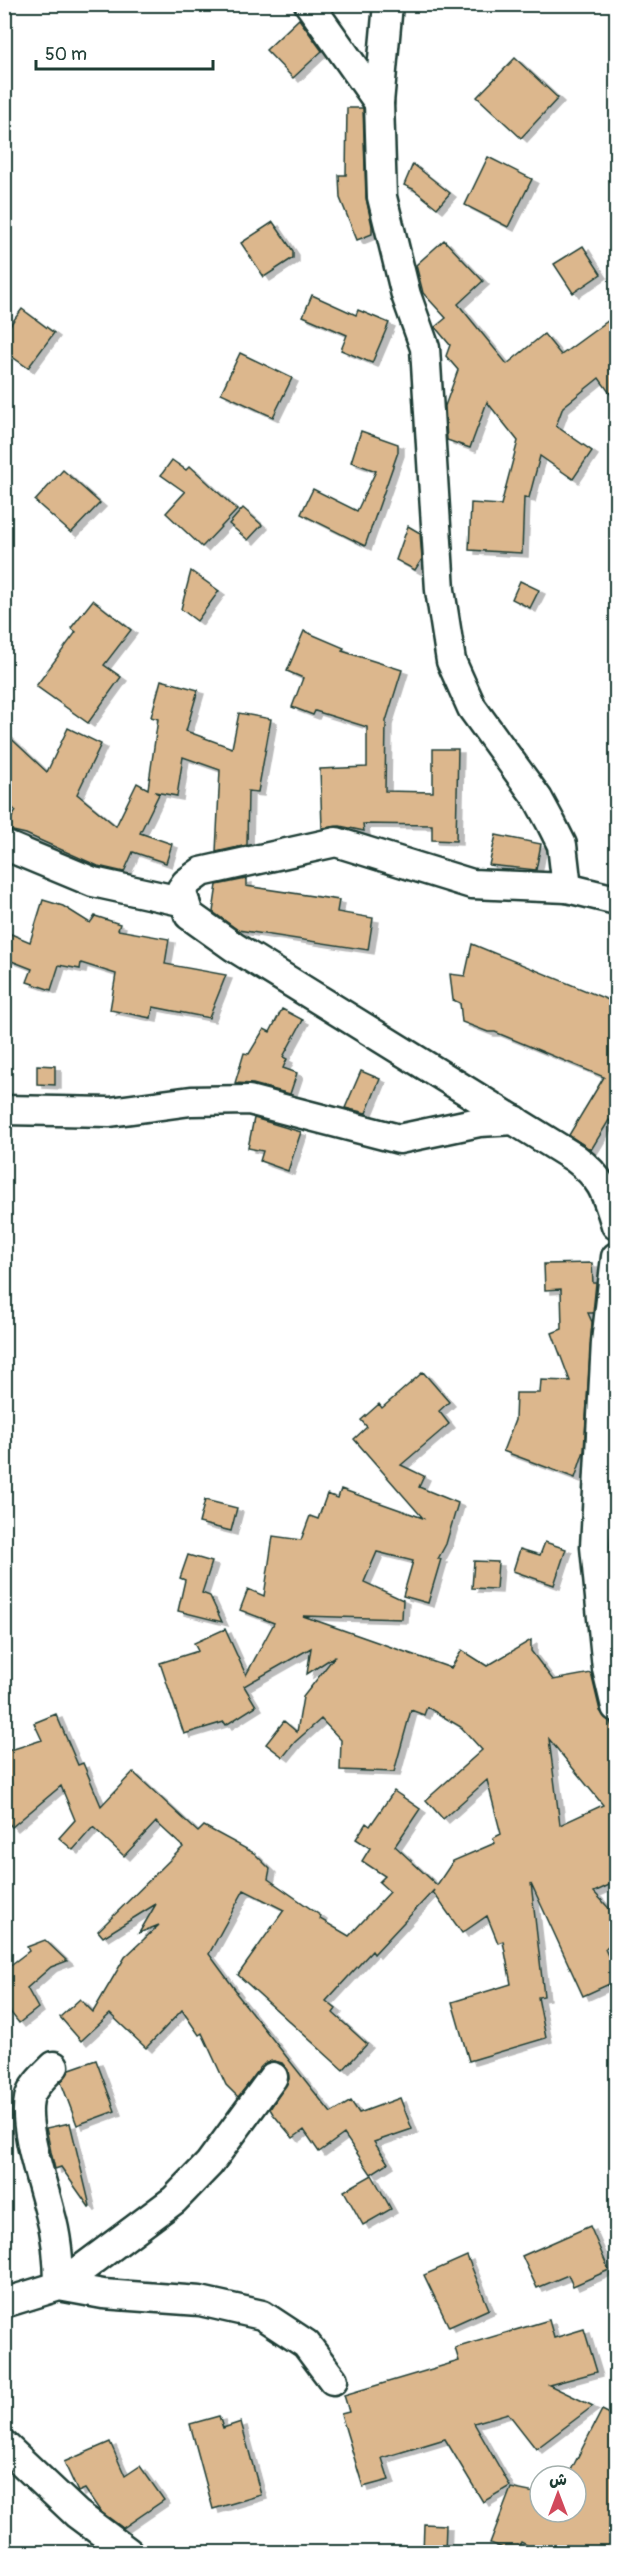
<svg xmlns="http://www.w3.org/2000/svg" width="621" height="2557" font-family="Pangolin,'Playpen Sans Arabic',sans-serif">
  <style>
    .building { fill: #dcb78d; stroke: #1f3d34; stroke-width: 1.5; fill-rule: evenodd; filter: url(#shadow) }
    .lines { fill: none; stroke-linecap: round; stroke-linejoin: round }
    .minor-casing { stroke: #1f3d34; stroke-width: 33 }
    .minor { stroke: #fff; stroke-width: 28 }
  </style>
  <defs>
    <filter id="shadow"><feDropShadow dx="6" dy="4" stdDeviation="0" flood-color="#0004"/></filter>
  </defs>
  <rect width="100%" height="100%" fill="#fff"/>
  <filter id="ink" filterUnits="userSpaceOnUse"><feTurbulence type="fractalNoise" baseFrequency=".0167" numOctaves="2"/><feDisplacementMap in="SourceGraphic" scale="12" xChannelSelector="R" yChannelSelector="G"/><feConvolveMatrix kernelMatrix="1 2 1 2 8 2 1 2 1" color-interpolation-filters="sRGB"/></filter>
  <g filter="url(#ink)">
    <g class="building">
      <path d="M 299,19 L 322,51 L 293,78 L 266,50 Z"/>
      <path d="M 515,58 L 558,98 L 521,138 L 477,97 Z"/>
      <path d="M 347,108 L 363,108 L 366,198 L 372,226 L 372,234 L 357,240 L 340,198 L 339,175 L 346,175 Z"/>
      <path d="M 488,157 L 532,179 L 508,227 L 465,205 Z"/>
      <path d="M 413,164 L 450,193 L 437,208 L 413,189 L 404,185 Z"/>
      <path d="M 273,222 L 293,251 L 293,258 L 264,277 L 241,243 Z"/>
      <path d="M 444,240 L 483,281 L 458,304 L 507,364 L 544,334 L 561,355 L 616,315 L 616,402 L 599,378 L 563,407 L 556,426 L 592,451 L 573,479 L 540,456 L 529,498 L 524,497 L 522,553 L 469,550 L 471,503 L 501,505 L 518,441 L 487,402 L 470,448 L 447,440 L 445,406 L 458,370 L 446,356 L 450,345 L 435,327 L 446,318 L 423,293 L 416,265 Z"/>
      <path d="M 583,246 L 601,274 L 573,293 L 554,264 Z"/>
      <path d="M 312,295 L 356,315 L 358,310 L 389,323 L 372,363 L 341,350 L 347,335 L 303,316 Z"/>
      <path d="M 22,309 L 54,333 L 28,368 L 4,351 L 4,333 Z"/>
      <path d="M 240,353 L 292,378 L 273,417 L 221,393 Z"/>
      <path d="M 361,431 L 398,444 L 398,452 L 365,546 L 301,514 L 313,489 L 357,511 L 376,471 L 351,462 Z"/>
      <path d="M 172,460 L 186,470 L 190,466 L 237,510 L 202,547 L 166,513 L 185,492 L 161,475 Z"/>
      <path d="M 63,470 L 100,503 L 71,533 L 35,501 Z"/>
      <path d="M 243,508 L 262,525 L 248,540 L 229,524 Z"/>
      <path d="M 408,526 L 420,533 L 422,559 L 415,570 L 396,560 Z"/>
      <path d="M 191,571 L 219,591 L 197,621 L 181,609 Z"/>
      <path d="M 520,581 L 539,590 L 530,608 L 512,599 Z"/>
      <path d="M 93,600 L 131,630 L 104,665 L 121,677 L 88,723 L 36,686 L 76,632 L 71,628 Z"/>
      <path d="M 304,631 L 344,648 L 342,651 L 402,670 L 386,721 L 385,791 L 433,792 L 433,749 L 458,749 L 456,841 L 432,840 L 432,825 L 363,824 L 364,831 L 340,826 L 322,828 L 320,769 L 367,767 L 367,727 L 315,711 L 313,715 L 292,707 L 303,678 L 287,671 Z"/>
      <path d="M 161,680 L 198,690 L 186,731 L 232,748 L 239,713 L 271,719 L 258,792 L 248,791 L 247,845 L 216,852 L 220,770 L 183,757 L 177,796 L 155,792 L 159,794 L 140,833 L 172,844 L 166,863 L 133,852 L 124,872 L 98,866 L 26,834 L 4,829 L 16,811 L 4,800 L 4,732 L 47,772 L 68,728 L 101,744 L 77,794 L 116,826 L 137,783 L 148,789 L 158,719 L 151,717 Z"/>
      <path d="M 496,835 L 541,844 L 536,870 L 489,865 Z"/>
      <path d="M 246,879 L 246,886 L 339,900 L 337,912 L 373,918 L 368,950 L 238,930 L 213,912 L 217,885 Z"/>
      <path d="M 43,900 L 63,906 L 90,923 L 95,916 L 120,924 L 118,930 L 169,939 L 165,964 L 226,975 L 209,1018 L 153,1007 L 151,1018 L 110,1010 L 116,974 L 81,963 L 80,969 L 59,965 L 51,990 L 27,982 L 32,969 L 4,958 L 4,931 L 30,942 Z"/>
      <path d="M 472,944 L 616,1003 L 616,1125 L 609,1120 L 591,1150 L 569,1135 L 604,1077 L 495,1032 L 488,1032 L 462,1022 L 460,1003 L 453,1000 L 450,974 L 465,976 Z"/>
      <path d="M 282,1009 L 303,1020 L 283,1057 L 287,1059 L 283,1068 L 297,1073 L 290,1094 L 253,1084 L 235,1083 L 244,1053 L 249,1054 L 264,1029 L 270,1032 Z"/>
      <path d="M 37,1065 L 55,1066 L 55,1085 L 37,1084 Z"/>
      <path d="M 361,1071 L 380,1079 L 366,1113 L 345,1108 Z"/>
      <path d="M 254,1118 L 301,1132 L 288,1171 L 260,1161 L 263,1151 L 248,1148 Z"/>
      <path d="M 592,1263 L 593,1283 L 596,1283 L 593,1313 L 588,1313 L 592,1322 L 584,1451 L 575,1478 L 503,1451 L 515,1420 L 516,1393 L 540,1393 L 541,1380 L 570,1381 L 552,1333 L 562,1329 L 561,1289 L 545,1290 L 544,1264 Z"/>
      <path d="M 423,1372 L 449,1402 L 439,1411 L 449,1424 L 401,1465 L 424,1476 L 419,1487 L 458,1503 L 446,1544 L 438,1559 L 441,1559 L 428,1603 L 403,1596 L 413,1561 L 377,1552 L 364,1582 L 403,1600 L 402,1619 L 303,1616 L 451,1668 L 462,1650 L 487,1666 L 531,1640 L 531,1651 L 553,1680 L 591,1673 L 600,1711 L 610,1722 L 616,1736 L 616,1882 L 594,1892 L 616,1916 L 616,1938 L 605,1949 L 616,1974 L 616,1981 L 583,1996 L 531,1883 L 544,1996 L 538,1997 L 546,2038 L 469,2061 L 452,2002 L 511,1984 L 503,1941 L 498,1943 L 487,1916 L 462,1933 L 433,1892 L 434,1890 L 374,1954 L 372,1951 L 326,2001 L 336,2009 L 333,2013 L 367,2044 L 343,2070 L 238,1975 L 284,1910 L 244,1890 L 209,1954 L 237,1992 L 236,1993 L 331,2113 L 351,2101 L 359,2113 L 400,2098 L 412,2129 L 374,2142 L 388,2163 L 371,2174 L 344,2134 L 319,2152 L 304,2130 L 293,2138 L 273,2114 L 270,2109 L 289,2079 L 288,2070 L 282,2063 L 274,2061 L 266,2062 L 238,2097 L 226,2085 L 202,2033 L 199,2035 L 182,2010 L 146,2048 L 110,2014 L 81,2041 L 60,2017 L 80,1999 L 93,2012 L 125,1957 L 159,1925 L 139,1933 L 156,1904 L 103,1937 L 98,1931 L 183,1847 L 156,1822 L 124,1856 L 93,1827 L 73,1850 L 59,1838 L 75,1820 L 61,1786 L 12,1827 L 4,1818 L 4,1752 L 42,1740 L 34,1723 L 56,1714 L 78,1765 L 83,1763 L 101,1806 L 133,1772 L 198,1832 L 204,1826 L 254,1853 L 270,1869 L 268,1879 L 321,1916 L 320,1919 L 349,1936 L 390,1892 L 379,1882 L 385,1876 L 362,1861 L 370,1848 L 356,1839 L 366,1823 L 370,1826 L 394,1791 L 420,1809 L 395,1846 L 437,1885 L 453,1861 L 495,1843 L 493,1838 L 501,1834 L 487,1780 L 443,1819 L 426,1800 L 482,1750 L 461,1727 L 427,1707 L 424,1715 L 411,1710 L 394,1772 L 340,1770 L 341,1740 L 321,1719 L 295,1742 L 283,1757 L 266,1744 L 284,1721 L 297,1732 L 303,1697 L 335,1656 L 307,1674 L 311,1648 L 244,1686 L 256,1706 L 226,1725 L 224,1722 L 184,1734 L 160,1663 L 198,1651 L 194,1643 L 225,1629 L 246,1675 L 274,1623 L 240,1610 L 248,1589 L 264,1596 L 273,1536 L 301,1540 L 310,1516 L 318,1519 L 327,1494 L 338,1498 L 341,1489 L 423,1518 L 354,1439 L 367,1427 L 361,1420 L 379,1404 L 382,1408 ZM 549,1739 L 603,1805 L 560,1825 Z"/>
      <path d="M 205,1500 L 237,1508 L 231,1531 L 199,1523 Z"/>
      <path d="M 545,1542 L 566,1549 L 554,1585 L 513,1571 L 520,1549 L 540,1555 Z"/>
      <path d="M 188,1555 L 212,1562 L 202,1593 L 210,1596 L 222,1622 L 178,1611 L 185,1580 L 180,1578 Z"/>
      <path d="M 474,1561 L 498,1562 L 496,1589 L 472,1588 Z"/>
      <path d="M 45,1940 L 67,1961 L 51,1967 L 27,1988 L 38,2008 L 19,2023 L 4,2004 L 4,1970 L 29,1951 L 27,1947 Z"/>
      <path d="M 96,2060 L 115,2111 L 77,2125 L 61,2082 L 70,2069 Z"/>
      <path d="M 70,2123 L 90,2206 L 89,2207 L 61,2167 L 55,2169 L 51,2152 L 46,2128 Z"/>
      <path d="M 372,2175 L 391,2209 L 363,2225 L 344,2191 Z"/>
      <path d="M 590,2226 L 609,2270 L 573,2286 L 568,2275 L 537,2288 L 522,2256 Z"/>
      <path d="M 467,2256 L 489,2309 L 449,2327 L 424,2275 Z"/>
      <path d="M 549,2320 L 554,2338 L 584,2329 L 597,2372 L 549,2385 L 593,2406 L 536,2449 L 508,2413 L 474,2423 L 510,2486 L 483,2502 L 445,2439 L 382,2458 L 389,2480 L 363,2487 L 341,2414 L 349,2412 L 344,2395 L 459,2361 L 455,2348 Z"/>
      <path d="M 602,2410 L 616,2417 L 616,2553 L 542,2553 L 521,2542 L 516,2553 L 490,2543 L 511,2488 L 540,2494 L 540,2512 L 576,2512 L 576,2476 L 568,2476 Z"/>
      <path d="M 219,2416 L 223,2428 L 241,2422 L 261,2495 L 213,2509 L 190,2424 Z"/>
      <path d="M 110,2442 L 125,2476 L 140,2466 L 164,2500 L 123,2528 L 100,2511 L 85,2489 L 78,2492 L 64,2462 Z"/>
      <path d="M 424,2524 L 446,2525 L 445,2553 L 423,2553 Z"/>
    </g>
    <g class="lines">
      <defs>
        <g id="minor">
          <path d="M 309,4 L 379,103"/>
          <path d="M 388,4 L 379,103 L 382,197 L 406,295 L 425,348 L 440,590 L 451,661 L 472,708 L 538,799 L 551,823 L 562,845 L 567,888 L 472,884 L 336,842 L 201,872 L 186,883 L 181,890 L 189,915 L 234,947 L 575,1158 C 603,1179 606,1193 616,1225"/>
          <path d="M 4,845 L 93,882 L 185,902"/>
          <path d="M 567,888 L 616,900"/>
          <path d="M 4,1110 L 110,1112 L 191,1101 L 249,1100 L 399,1139 L 479,1122 L 515,1120"/>
          <path d="M 616,1257 L 606,1342 L 595,1547 L 607,1669 L 616,1707"/>
          <path d="M 54,2066 C 45,2075 32,2086 29,2099 C 23,2129 43,2183 50,2213 C 57,2237 59,2261 59,2286 L 174,2200 L 209,2164 L 273,2077"/>
          <path d="M 4,2303 L 59,2286 L 103,2294 L 200,2301 L 262,2315 L 306,2344 L 333,2380"/>
          <path d="M 4,2445 L 77,2514 L 128,2552"/>
        </g>
      </defs>
      <use href="#minor" class="minor-casing"/>
      <use href="#minor" class="minor"/>
    </g>
  </g>
  <rect width="621" height="2557" fill="none" stroke="#fff" stroke-width="24"/>
  <rect x="12" y="12" width="597" height="2533" fill="none" stroke="#1f3d34" stroke-width="2" filter="url(#ink)"/>
  <g transform="translate(558 2494)"><circle r="28" fill="#ffffff" stroke="#a5b1ae" stroke-width="1.5"/>
  <path d="M0-4.5L10 22L0 15L-10 22Z" fill="#d1495b"/>
  <text y="-9" font-size="16" font-weight="bold" text-anchor="middle" fill="#1f3d34">ش</text>
  </g>
  <path d="M36 60v9h177v-9" fill="none" stroke="#1f3d34" stroke-width="3"/>
  <text x="45" y="60" font-size="18" fill="#1f3d34" stroke="#ffffff" stroke-width="4.5" paint-order="stroke">50 m</text>
</svg>
